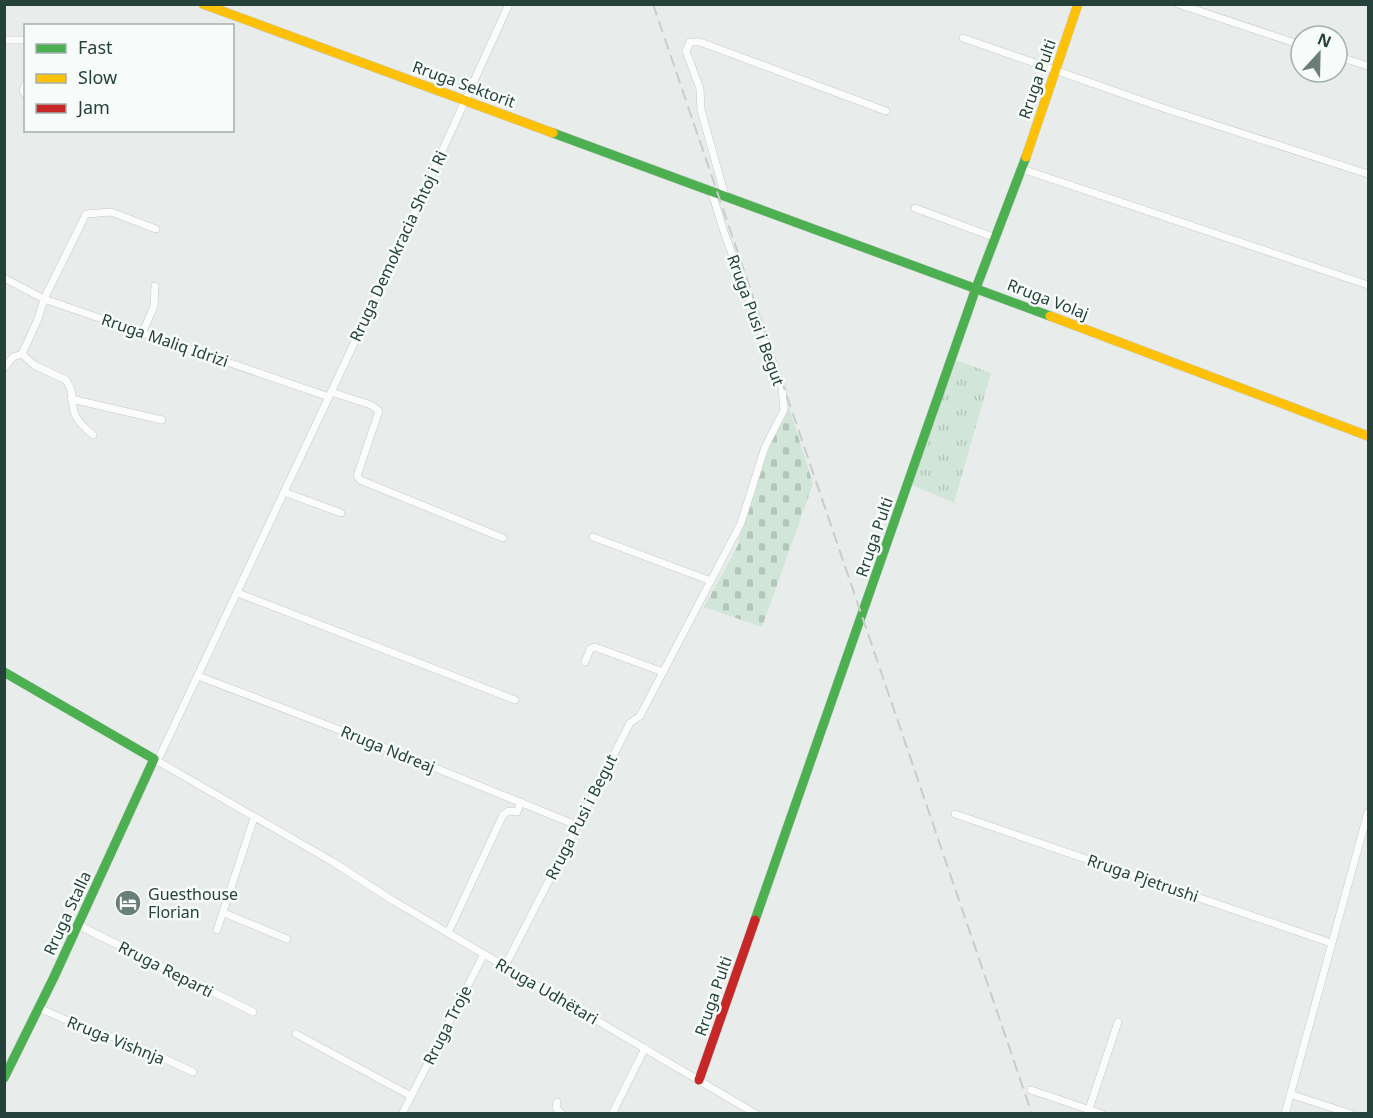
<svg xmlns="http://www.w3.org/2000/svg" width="1373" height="1118" font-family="'Noto Sans',sans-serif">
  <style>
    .grass { fill: url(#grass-tufts) }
    .cemetery { fill: url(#cemetery-stones) }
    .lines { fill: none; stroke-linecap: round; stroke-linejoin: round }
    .street-casing { stroke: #c5cac8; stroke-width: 8 }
    .fast-casing { stroke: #c3cbc8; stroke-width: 10 }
    .slow-casing { stroke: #c3cbc8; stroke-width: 10 }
    .jam-casing { stroke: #c3cbc8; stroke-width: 10 }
    .street { stroke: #fcfcfc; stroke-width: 7 }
    .fast { stroke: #4caf50; stroke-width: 9 }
    .slow { stroke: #ffc107; stroke-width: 9 }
    .jam { stroke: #c62828; stroke-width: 9 }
    .rail { stroke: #c9cdcc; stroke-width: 2; stroke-dasharray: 12 6; stroke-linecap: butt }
    .labels { text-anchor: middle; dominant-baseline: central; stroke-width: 5; stroke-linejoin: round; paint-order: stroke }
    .street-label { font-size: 16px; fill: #24423a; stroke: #f7fbf9 }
    .poi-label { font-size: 16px; fill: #24423a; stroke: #f7fbf9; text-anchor: start }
  </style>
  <defs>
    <pattern id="grass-tufts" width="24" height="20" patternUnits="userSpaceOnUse" patternTransform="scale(1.5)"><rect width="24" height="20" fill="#d1e6d8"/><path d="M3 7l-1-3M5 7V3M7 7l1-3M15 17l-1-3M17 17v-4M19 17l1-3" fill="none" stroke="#b3c6ba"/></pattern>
    <pattern id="cemetery-stones" width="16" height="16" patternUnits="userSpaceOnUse" patternTransform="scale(1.5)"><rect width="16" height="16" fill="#d1e6d8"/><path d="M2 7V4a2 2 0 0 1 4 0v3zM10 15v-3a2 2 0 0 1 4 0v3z" fill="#b3c6ba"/></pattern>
  </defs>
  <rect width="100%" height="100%" fill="#e8edeb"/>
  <path class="grass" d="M 953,359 L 991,373 L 954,503 L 910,484 Z"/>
  <path class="cemetery" d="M 789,407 L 813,484 L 762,627 L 704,607 L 738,545 L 743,520 L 767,452 Z"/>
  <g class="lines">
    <defs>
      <g id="street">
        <path d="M 1178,4 L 1301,45"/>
        <path d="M 963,38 L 1160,107 L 1368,174"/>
        <path d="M 4,40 L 26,40"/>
        <path d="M 1337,56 L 1368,66"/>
        <path d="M 26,83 L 23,91 L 26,95"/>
        <path d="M 1022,169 L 1368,285"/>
        <path d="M 725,196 L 701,110 L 700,89 L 686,51 L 690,42 L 700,42 L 886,111"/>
        <path d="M 915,208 L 996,238"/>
        <path d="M 4,278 L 44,299 L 329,397"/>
        <path d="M 143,332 L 154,306 L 155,286"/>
        <path d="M 22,354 L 34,365 L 66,380 C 81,403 60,408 93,435"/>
        <path d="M 4,368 L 13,357 L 22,354 L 38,319 L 44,299 L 86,214 L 111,212 L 156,229"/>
        <path d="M 331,392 L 371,405 L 379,411 L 357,476 L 360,480 L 503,538"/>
        <path d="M 71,399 L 162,420"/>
        <path d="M 284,492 L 341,513"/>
        <path d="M 593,537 L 711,581"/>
        <path d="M 238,593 L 515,700"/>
        <path d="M 585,662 L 590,649 L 595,647 L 663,672"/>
        <path d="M 198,676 L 379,745 L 576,825"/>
        <path d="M 154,759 L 333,862 L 392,900 L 756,1114"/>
        <path d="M 157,762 L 374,301 L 509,4"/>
        <path d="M 955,814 L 1331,943"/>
        <path d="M 224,913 L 287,939"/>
        <path d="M 78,925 L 253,1012"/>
        <path d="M 217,930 L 254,818"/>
        <path d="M 448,933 L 503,815 L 509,811 L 517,812 L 521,802"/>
        <path d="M 505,966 L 630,723 L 640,716 L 741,523 L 765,447 L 784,410 L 782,387 L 725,235 L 711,190"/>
        <path d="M 39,1008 L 84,1028 L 129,1042 L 193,1072"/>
        <path d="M 296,1034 L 411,1096"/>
        <path d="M 1031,1090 L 1102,1114"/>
        <path d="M 1290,1094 L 1351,1114"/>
        <path d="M 557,1102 L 556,1108 L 562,1114"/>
        <path d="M 1089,1109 L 1118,1022"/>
        <path d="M 402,1114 L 484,954"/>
        <path d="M 612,1114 L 645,1048"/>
        <path d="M 1285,1114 L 1368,812"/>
      </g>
      <g id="fast">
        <path d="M 553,133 L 1050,316"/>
        <path d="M 4,672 L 154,759 L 54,977 L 4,1078"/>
        <path d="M 755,920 L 976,288 L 1026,157"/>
      </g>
      <g id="slow">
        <path d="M 203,4 L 553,133"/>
        <path d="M 1026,157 L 1078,4"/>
        <path d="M 1050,316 L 1368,436"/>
      </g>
      <path id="jam" d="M 699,1080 L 755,920"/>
    </defs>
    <use href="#street" class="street-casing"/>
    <use href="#fast" class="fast-casing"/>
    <use href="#slow" class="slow-casing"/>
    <use href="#jam" class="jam-casing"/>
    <use href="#street" class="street"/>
    <use href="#fast" class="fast"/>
    <use href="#slow" class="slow"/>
    <use href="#jam" class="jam"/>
    <path class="rail" d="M 653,4 L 1032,1114"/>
  </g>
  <defs>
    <symbol id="hotel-disc" viewBox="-11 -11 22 22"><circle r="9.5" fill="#697e78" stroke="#f7fbf9"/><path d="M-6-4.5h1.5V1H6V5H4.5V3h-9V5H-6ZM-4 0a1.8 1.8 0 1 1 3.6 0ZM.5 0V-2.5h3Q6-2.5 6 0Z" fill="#fff"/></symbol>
  </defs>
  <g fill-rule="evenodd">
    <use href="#hotel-disc" x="113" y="888" width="30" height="30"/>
  </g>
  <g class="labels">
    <g class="street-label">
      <text transform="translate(1037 79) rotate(-71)">Rruga Pulti</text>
      <text transform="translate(464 84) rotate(20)">Rruga Sektorit</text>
      <text transform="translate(398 246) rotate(-65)">Rruga Demokracia Shtoj i Ri</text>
      <text transform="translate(1048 299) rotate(21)">Rruga Volaj</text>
      <text transform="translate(756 320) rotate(70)">Rruga Pusi i Begut</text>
      <text transform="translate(165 340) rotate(19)">Rruga Maliq Idrizi</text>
      <text transform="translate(874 537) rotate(-71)">Rruga Pulti</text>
      <text transform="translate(388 749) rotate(22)">Rruga Ndreaj</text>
      <text transform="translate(581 817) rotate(-63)">Rruga Pusi i Begut</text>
      <text transform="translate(1143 878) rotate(19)">Rruga Pjetrushi</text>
      <text transform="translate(67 913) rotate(-65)">Rruga Stalla</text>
      <text transform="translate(166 969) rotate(27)">Rruga Reparti</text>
      <text transform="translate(547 991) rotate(30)">Rruga Udhëtari</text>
      <text transform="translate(713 996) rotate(-71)">Rruga Pulti</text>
      <text transform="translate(447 1025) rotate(-63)">Rruga Troje</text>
      <text transform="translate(116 1040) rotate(22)">Rruga Vishnja</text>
    </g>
    <g class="poi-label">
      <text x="148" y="894">Guesthouse<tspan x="148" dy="18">Florian</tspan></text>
    </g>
  </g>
  <rect width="1373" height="1118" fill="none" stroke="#24423a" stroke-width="12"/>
  <rect x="24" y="24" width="210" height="108" fill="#f7fbf9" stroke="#a3b1ad" stroke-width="1.5"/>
  <rect x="36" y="44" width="30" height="9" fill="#4caf50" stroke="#a3b1ad" stroke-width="1.5"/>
  <text x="78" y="54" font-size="18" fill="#24423a">Fast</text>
  <rect x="36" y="74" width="30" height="9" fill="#ffc107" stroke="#a3b1ad" stroke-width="1.5"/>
  <text x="78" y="84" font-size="18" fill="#24423a">Slow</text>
  <rect x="36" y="104" width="30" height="9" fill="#c62828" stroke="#a3b1ad" stroke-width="1.5"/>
  <text x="78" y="114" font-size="18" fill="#24423a">Jam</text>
  <g transform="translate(1319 54) rotate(22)"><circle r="28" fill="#f7fbf9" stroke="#a3b1ad" stroke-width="1.5"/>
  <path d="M0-4.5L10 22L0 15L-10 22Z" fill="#697e78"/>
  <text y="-9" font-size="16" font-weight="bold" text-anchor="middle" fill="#24423a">N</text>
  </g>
</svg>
